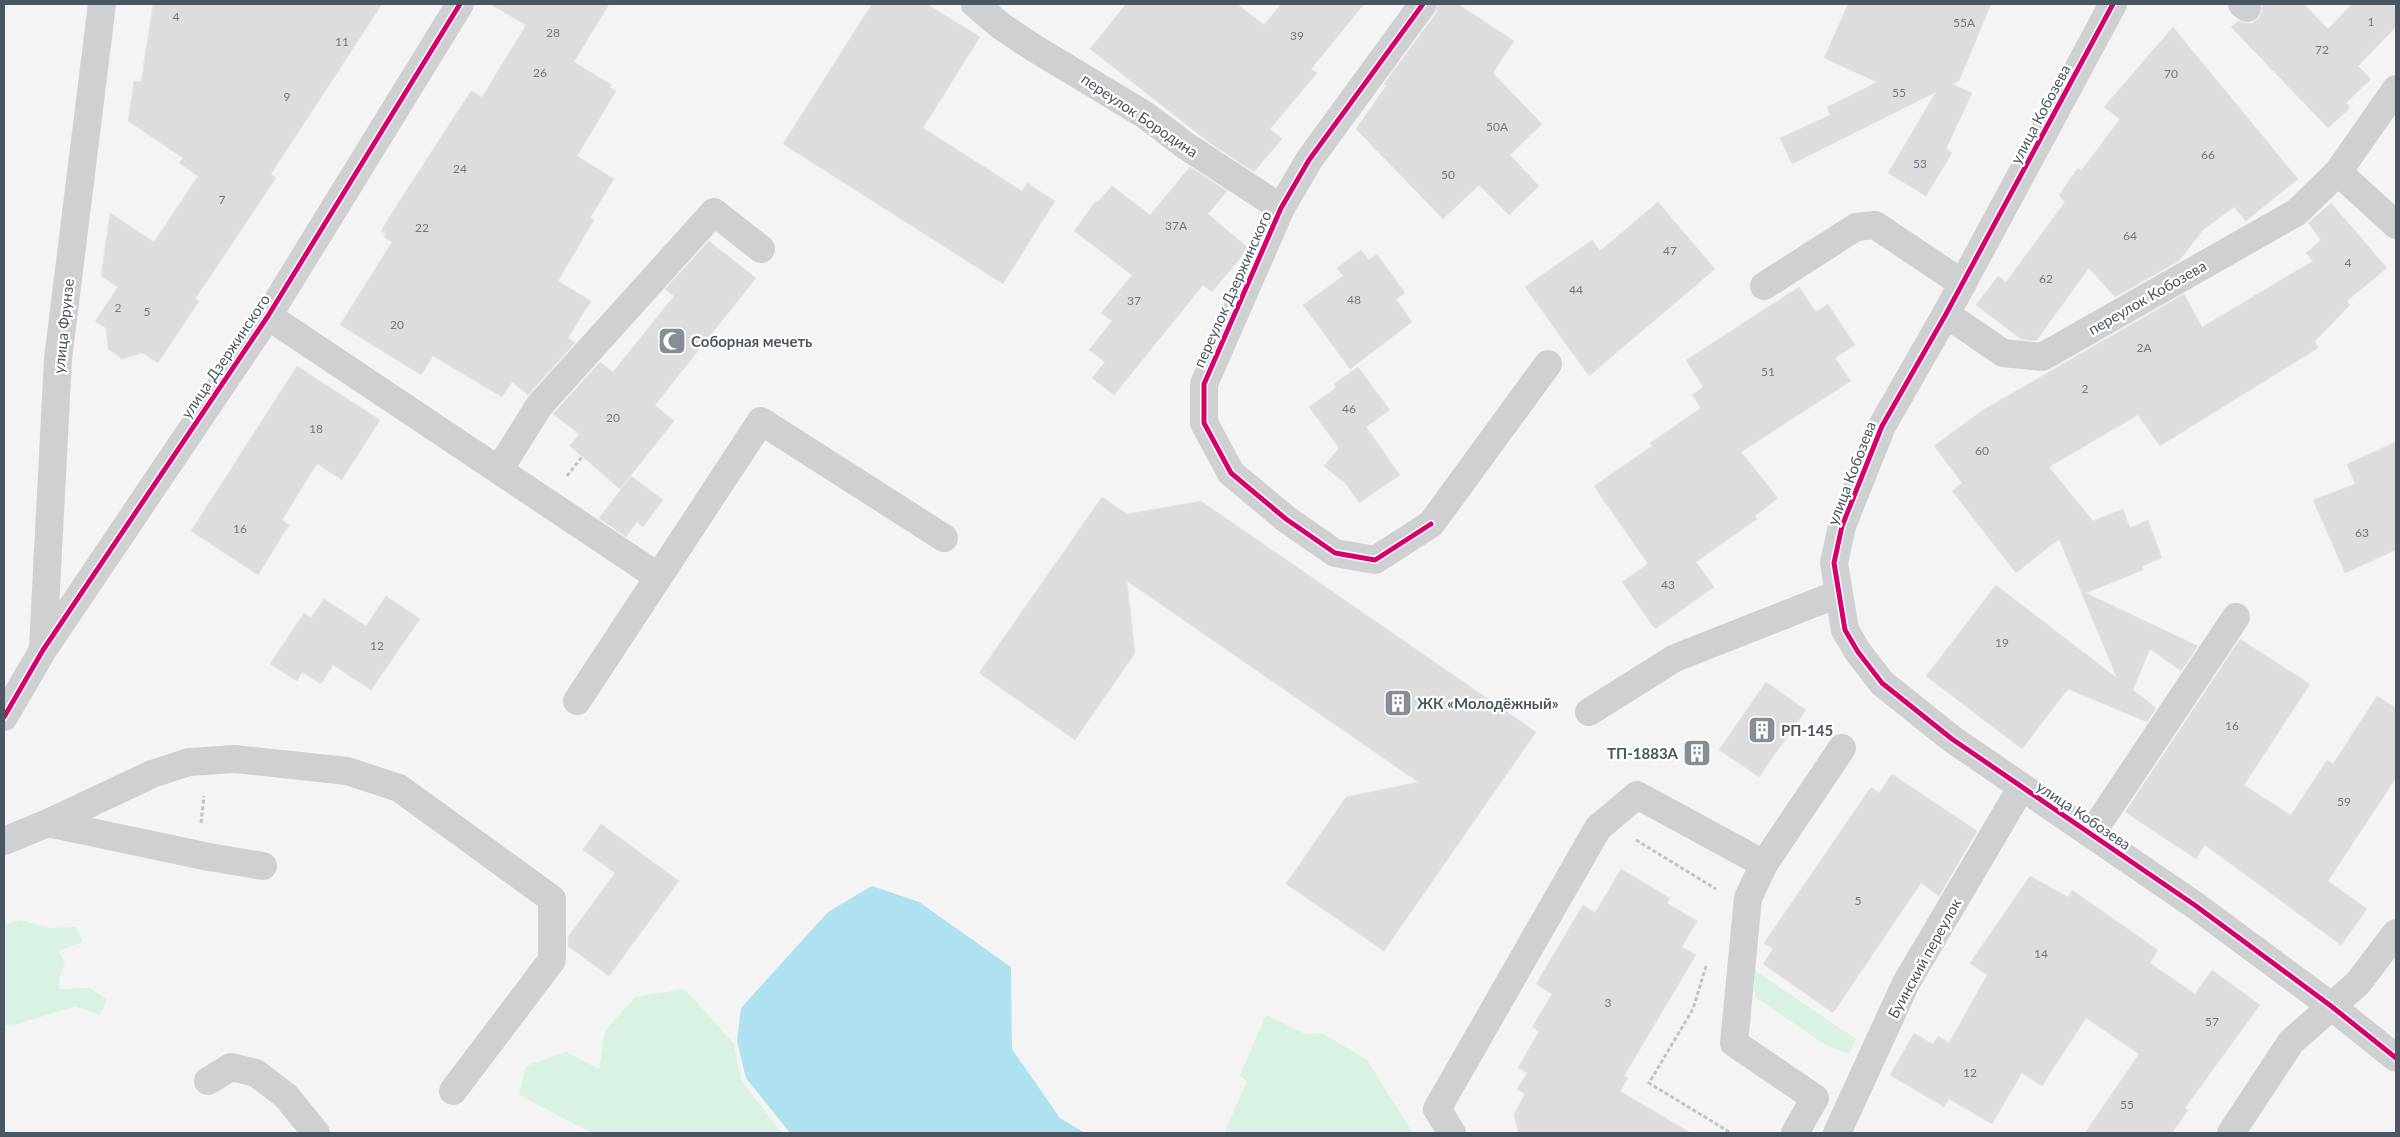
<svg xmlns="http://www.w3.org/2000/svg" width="2400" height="1137" font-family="Lato,sans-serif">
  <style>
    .green { fill: #d9f2e3 }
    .water { fill: #aee2f0 }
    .building { fill: #ddddde; stroke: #e5e6e7 }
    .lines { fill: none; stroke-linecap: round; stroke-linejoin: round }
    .path { stroke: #bcc7c4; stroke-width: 3; stroke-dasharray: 4 2.5; stroke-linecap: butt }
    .minor { stroke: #ced0d2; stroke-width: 28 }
    .cycleway-casing { stroke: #fff; stroke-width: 8 }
    .cycleway { stroke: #d6006c; stroke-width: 5 }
    .labels { text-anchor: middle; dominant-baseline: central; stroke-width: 4.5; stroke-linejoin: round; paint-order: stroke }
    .number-label { font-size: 12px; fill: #707881 }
    .street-label { font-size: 15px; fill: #4a5661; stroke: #fff }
    .poi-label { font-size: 15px; font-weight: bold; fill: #4a5661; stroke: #fff; text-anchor: start }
  </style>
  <rect width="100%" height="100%" fill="#f4f4f4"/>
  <g class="green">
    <path d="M 20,920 L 50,928 L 76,927 L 83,942 L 58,951 L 65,962 L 60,976 L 59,989 L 90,988 L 107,1000 L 100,1015 L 75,1006 L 18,1024 L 4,1025 L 4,925 Z"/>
    <path d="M 1754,970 L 1856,1039 L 1849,1054 L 1824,1044 L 1755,997 Z"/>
    <path d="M 685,989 L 734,1044 L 741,1080 L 782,1133 L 592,1133 L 519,1095 L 526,1066 L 566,1052 L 599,1069 L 605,1031 L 635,997 Z"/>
    <path d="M 1266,1015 L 1305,1034 L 1322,1033 L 1367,1060 L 1413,1133 L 1226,1133 L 1226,1128 L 1247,1082 L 1240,1075 Z"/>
  </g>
  <path class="water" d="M 872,886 L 919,902 L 1011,967 L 1012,1049 L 1060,1118 L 1085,1133 L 790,1133 L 746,1078 L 737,1041 L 741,1008 L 828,912 Z"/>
  <g class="building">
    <path d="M 153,4 L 382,4 L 271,174 L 276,178 L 195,299 L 199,301 L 158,363 L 142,353 L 122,359 L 108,349 L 106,328 L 95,321 L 118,287 L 101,276 L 110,213 L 154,242 L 198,176 L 179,163 L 183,158 L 128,121 L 134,81 L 141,82 Z"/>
    <path d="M 490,4 L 609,4 L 574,62 L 612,85 L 610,88 L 616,91 L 577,156 L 614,179 L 590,218 L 594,220 L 558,281 L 591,301 L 568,338 L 575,343 L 528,395 L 512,382 L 502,397 L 433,356 L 421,375 L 340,325 L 392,242 L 384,237 L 386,234 L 381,231 L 404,194 L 471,91 L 482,97 L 526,25 Z"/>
    <path d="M 872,4 L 927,4 L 980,37 L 923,128 L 1022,191 L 1027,183 L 1055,201 L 1003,284 L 783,144 Z"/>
    <path d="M 1126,4 L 1237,4 L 1264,25 L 1281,4 L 1364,4 L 1311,69 L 1317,73 L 1270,129 L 1282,139 L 1254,172 L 1210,143 L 1090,49 Z"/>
    <path d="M 1438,4 L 1458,4 L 1514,41 L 1493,73 L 1542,124 L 1510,155 L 1539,186 L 1509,215 L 1479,185 L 1443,219 L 1356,129 L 1386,86 L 1384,84 L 1436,13 Z"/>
    <path d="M 1848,4 L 1991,4 L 1959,81 L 1952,84 L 1972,93 L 1946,149 L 1952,153 L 1926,196 L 1888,173 L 1936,92 L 1792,164 L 1780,138 L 1830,115 L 1827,107 L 1877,82 L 1824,58 Z"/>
    <path d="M 2262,4 L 2304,4 L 2328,29 L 2352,4 L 2396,4 L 2396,27 L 2358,66 L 2371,79 L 2346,103 L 2350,108 L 2328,128 L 2231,27 L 2238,21 L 2245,23 L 2252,23 L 2259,18 L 2262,11 Z"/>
    <path d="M 2173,27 L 2298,179 L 2246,221 L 2234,207 L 2203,230 L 2179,261 L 2115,297 L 2089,268 L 2036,341 L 2021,339 L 1976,305 L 1998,276 L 2006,282 L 2065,202 L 2059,195 L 2078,168 L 2081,171 L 2120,119 L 2104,107 Z"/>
    <path d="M 1190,167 L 1227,191 L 1208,214 L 1247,247 L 1244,254 L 1212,292 L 1203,285 L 1114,395 L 1092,378 L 1105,362 L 1089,350 L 1112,321 L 1101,313 L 1132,275 L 1074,231 L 1096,201 L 1098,202 L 1112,186 L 1150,215 Z"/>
    <path d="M 1658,202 L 1715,269 L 1589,376 L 1525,287 L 1592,240 L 1600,251 Z"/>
    <path d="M 2331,203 L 2387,268 L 2347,301 L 2350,305 L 2315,341 L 2318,348 L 2160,446 L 2138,415 L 2049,467 L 2093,521 L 2123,509 L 2130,528 L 2148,520 L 2162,558 L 2142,566 L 2143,570 L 2086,593 L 2198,646 L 2181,671 L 2150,649 L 2133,690 L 2156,708 L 2147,722 L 2068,689 L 2022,749 L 1926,676 L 1996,585 L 2117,678 L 2059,539 L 2016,573 L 1952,491 L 1962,483 L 1934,446 L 1983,410 L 2184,294 L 2202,327 L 2313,261 L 2306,253 L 2321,240 L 2308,223 Z"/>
    <path d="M 709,241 L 756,278 L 655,405 L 674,421 L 620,489 L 570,446 L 579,434 L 553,414 L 600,362 L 613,372 L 674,296 L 665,289 Z"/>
    <path d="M 1361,250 L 1369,260 L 1377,254 L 1405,293 L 1396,299 L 1412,322 L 1350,369 L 1303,305 L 1343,276 L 1337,268 Z"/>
    <path d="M 1799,287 L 1816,312 L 1828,304 L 1855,345 L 1835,358 L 1851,381 L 1741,452 L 1778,498 L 1755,516 L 1757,519 L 1696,562 L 1714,587 L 1655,629 L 1622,582 L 1648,564 L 1594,486 L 1652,446 L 1650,443 L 1701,408 L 1692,395 L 1703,387 L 1686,360 Z"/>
    <path d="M 297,366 L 380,420 L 342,480 L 317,464 L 282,520 L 289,525 L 258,575 L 191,531 Z"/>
    <path d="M 1358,367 L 1390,410 L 1366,427 L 1400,475 L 1359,503 L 1346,484 L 1324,466 L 1339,448 L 1309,407 L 1336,388 L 1334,384 Z"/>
    <path d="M 2396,442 L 2396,550 L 2345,573 L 2313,500 L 2355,484 L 2347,464 Z"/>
    <path d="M 631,476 L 663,500 L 643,527 L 637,522 L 626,537 L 599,518 Z"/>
    <path d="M 1102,497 L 1127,514 L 1201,501 L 1536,732 L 1384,951 L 1286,884 L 1346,797 L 1418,782 L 1127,581 L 1135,653 L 1075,740 L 979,673 Z"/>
    <path d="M 386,596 L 420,619 L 371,690 L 333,665 L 321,684 L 302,672 L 297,681 L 270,664 L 304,613 L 311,618 L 324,599 L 366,626 Z"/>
    <path d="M 2240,639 L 2310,684 L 2244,785 L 2291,815 L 2327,760 L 2333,764 L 2377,696 L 2396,708 L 2396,778 L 2328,881 L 2367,909 L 2341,945 L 2205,845 L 2196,859 L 2125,812 Z"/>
    <path d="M 1766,682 L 1806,710 L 1759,777 L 1719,750 Z"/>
    <path d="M 1892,774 L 1977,831 L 1939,896 L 1921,883 L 1833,1013 L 1763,964 L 1773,949 L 1764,943 L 1871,787 L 1879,793 Z"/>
    <path d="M 601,824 L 679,881 L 609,976 L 568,946 L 568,937 L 615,873 L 583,850 Z"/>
    <path d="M 1621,869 L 1670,898 L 1667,903 L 1697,921 L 1682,947 L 1696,955 L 1624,1076 L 1628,1078 L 1620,1091 L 1691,1133 L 1518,1133 L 1514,1114 L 1525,1094 L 1517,1089 L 1527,1073 L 1518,1068 L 1539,1031 L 1532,1027 L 1552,994 L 1536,984 L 1583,905 L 1595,913 Z"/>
    <path d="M 2030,876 L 2068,897 L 2072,890 L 2158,950 L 2150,963 L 2195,994 L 2212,970 L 2260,1005 L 2185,1108 L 2188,1110 L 2172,1133 L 2085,1133 L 2139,1054 L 2086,1018 L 2042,1086 L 2022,1073 L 1992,1124 L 1949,1099 L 1944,1107 L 1890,1075 L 1914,1033 L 1933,1044 L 1938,1036 L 1949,1043 L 1987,975 L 1970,963 Z"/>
  </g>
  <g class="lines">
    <g class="path">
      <path d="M 567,476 L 582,457"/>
      <path d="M 201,823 L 204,796"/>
      <path d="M 1636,840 L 1716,889"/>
      <path d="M 1706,966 L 1693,1009 L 1649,1083 L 1731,1133"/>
    </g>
    <g class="minor">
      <path d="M 975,4 L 1001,26 L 1034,48 L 1145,115 L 1186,146 L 1281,208"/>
      <path d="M 1423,4 L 1309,160 L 1281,208 L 1204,384 L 1204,423 L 1231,473 L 1286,519 L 1335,553 L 1375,560 L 1431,524 L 1548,364"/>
      <path d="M 2113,4 L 1946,314 L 1882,426 L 1842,526 L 1834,563 L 1845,630 L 1858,652 L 1882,683 L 1952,739 L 2196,906 L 2331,1006 L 2396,1058"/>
      <path d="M 2242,4 L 2247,8"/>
      <path d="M 2338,172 L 2396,225"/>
      <path d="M 1764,286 L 1856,227 L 1875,225 L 1963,284"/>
      <path d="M 1946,314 L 2003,353 L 2042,357 L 2297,212 L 2338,172 L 2396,89"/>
      <path d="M 268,316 L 657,576"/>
      <path d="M 499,470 L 539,406 L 714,212 L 761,249"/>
      <path d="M 43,647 L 58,359 L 102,4"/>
      <path d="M 577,701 L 761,421 L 944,538"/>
      <path d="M 1589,712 L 1675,658 L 1838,594"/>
      <path d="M 4,717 L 43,650 L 268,316 L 460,4"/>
      <path d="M 48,823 L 209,857 L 263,866"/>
      <path d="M 2092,833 L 2236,617"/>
      <path d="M 4,841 L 48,823 L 152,774 L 189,762 L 235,759 L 347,771 L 399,788 L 552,899 L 552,960 L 453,1091"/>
      <path d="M 208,1081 L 231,1067 L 256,1073 L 286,1096 L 316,1133"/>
      <path d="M 1452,1133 L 1437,1109 L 1598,828 L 1637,795 L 1764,864"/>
      <path d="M 1795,1133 L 1815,1098 L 1734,1043 L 1748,898 L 1764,864 L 1842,748"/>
      <path d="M 1837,1133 L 1906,983 L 2021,788"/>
      <path d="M 2231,1133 L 2291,1042 L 2358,983 L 2396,933"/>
    </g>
    <defs>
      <g id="cycleway">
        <path d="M 1423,4 L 1309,160 L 1281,208 L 1204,384 L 1204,423 L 1231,473 L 1286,519 L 1335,553 L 1375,560 L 1431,524"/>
        <path d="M 2113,4 L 1946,314 L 1882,426 L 1842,526 L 1834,563 L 1845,630 L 1858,652 L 1882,683 L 1952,739 L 2196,906 L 2331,1006 L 2396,1058"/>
        <path d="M 4,717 L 43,650 L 268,316 L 460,4"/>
      </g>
    </defs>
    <use href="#cycleway" class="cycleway-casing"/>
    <use href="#cycleway" class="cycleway"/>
  </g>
  <defs>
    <symbol id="mosque-square" viewBox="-11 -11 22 22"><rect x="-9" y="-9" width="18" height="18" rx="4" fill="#868d94" stroke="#fff"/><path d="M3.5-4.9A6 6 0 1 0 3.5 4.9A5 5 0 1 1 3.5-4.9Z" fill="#fff"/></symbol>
    <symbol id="building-square" viewBox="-11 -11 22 22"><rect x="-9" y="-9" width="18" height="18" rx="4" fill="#868d94" stroke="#fff"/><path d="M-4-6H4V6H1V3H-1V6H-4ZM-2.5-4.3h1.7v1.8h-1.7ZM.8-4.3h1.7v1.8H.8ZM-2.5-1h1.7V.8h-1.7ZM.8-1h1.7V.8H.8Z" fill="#fff"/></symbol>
  </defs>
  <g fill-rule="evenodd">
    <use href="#mosque-square" x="656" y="325" width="32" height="32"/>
    <use href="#building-square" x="1382" y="687" width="32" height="32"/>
    <use href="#building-square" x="1746" y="714" width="32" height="32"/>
    <use href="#building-square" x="1681" y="737" width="32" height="32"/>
  </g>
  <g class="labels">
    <g class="number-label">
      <text x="176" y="16">4</text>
      <text x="2371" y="21">1</text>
      <text x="1964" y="22">55А</text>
      <text x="553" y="32">28</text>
      <text x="1297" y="35">39</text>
      <text x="342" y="41">11</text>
      <text x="2322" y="49">72</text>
      <text x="540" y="72">26</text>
      <text x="2171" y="73">70</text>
      <text x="1899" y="92">55</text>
      <text x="287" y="96">9</text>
      <text x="1497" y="126">50А</text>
      <text x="2208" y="154">66</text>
      <text x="1920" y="163">53</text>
      <text x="460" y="168">24</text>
      <text x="1448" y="174">50</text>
      <text x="222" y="199">7</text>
      <text x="1176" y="225">37А</text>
      <text x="422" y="227">22</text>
      <text x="2130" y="235">64</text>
      <text x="1670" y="250">47</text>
      <text x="2348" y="262">4</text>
      <text x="2046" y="278">62</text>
      <text x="1576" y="289">44</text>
      <text x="1354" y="299">48</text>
      <text x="1134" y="300">37</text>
      <text x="118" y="307">2</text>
      <text x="147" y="311">5</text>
      <text x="397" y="324">20</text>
      <text x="2144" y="347">2А</text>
      <text x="1768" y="371">51</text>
      <text x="2085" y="388">2</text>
      <text x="1349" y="408">46</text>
      <text x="613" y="417">20</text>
      <text x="316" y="428">18</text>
      <text x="1982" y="450">60</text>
      <text x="240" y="528">16</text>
      <text x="2362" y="532">63</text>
      <text x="1668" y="584">43</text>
      <text x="2002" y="642">19</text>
      <text x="377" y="645">12</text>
      <text x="2232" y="725">16</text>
      <text x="2344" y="801">59</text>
      <text x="1858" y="900">5</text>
      <text x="2041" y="953">14</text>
      <text x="1608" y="1002">3</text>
      <text x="2212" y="1021">57</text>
      <text x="1970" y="1072">12</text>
      <text x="2127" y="1104">55</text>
    </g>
    <g class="street-label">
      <text transform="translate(2040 114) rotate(-62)">улица Кобозева</text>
      <text transform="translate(1140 115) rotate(34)">переулок Бородина</text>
      <text transform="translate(1232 289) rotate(-66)">переулок Дзержинского</text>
      <text transform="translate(2147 297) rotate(-30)">переулок Кобозева</text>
      <text transform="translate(63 326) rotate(-84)">улица Фрунзе</text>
      <text transform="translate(225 356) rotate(-56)">улица Дзержинского</text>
      <text transform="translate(1851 473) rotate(-69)">улица Кобозева</text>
      <text transform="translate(2084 815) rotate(34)">улица Кобозева</text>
      <text transform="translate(1924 958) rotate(-61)">Буинский переулок</text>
    </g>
    <g class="poi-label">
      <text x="691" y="341">Соборная мечеть</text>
      <text x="1417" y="703">ЖК «Молодёжный»</text>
      <text x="1781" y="730">РП-145</text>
      <text x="1678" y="753" text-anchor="end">ТП-1883А</text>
    </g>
  </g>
  <rect width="2400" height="1137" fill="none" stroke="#4a5661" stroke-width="10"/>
</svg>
